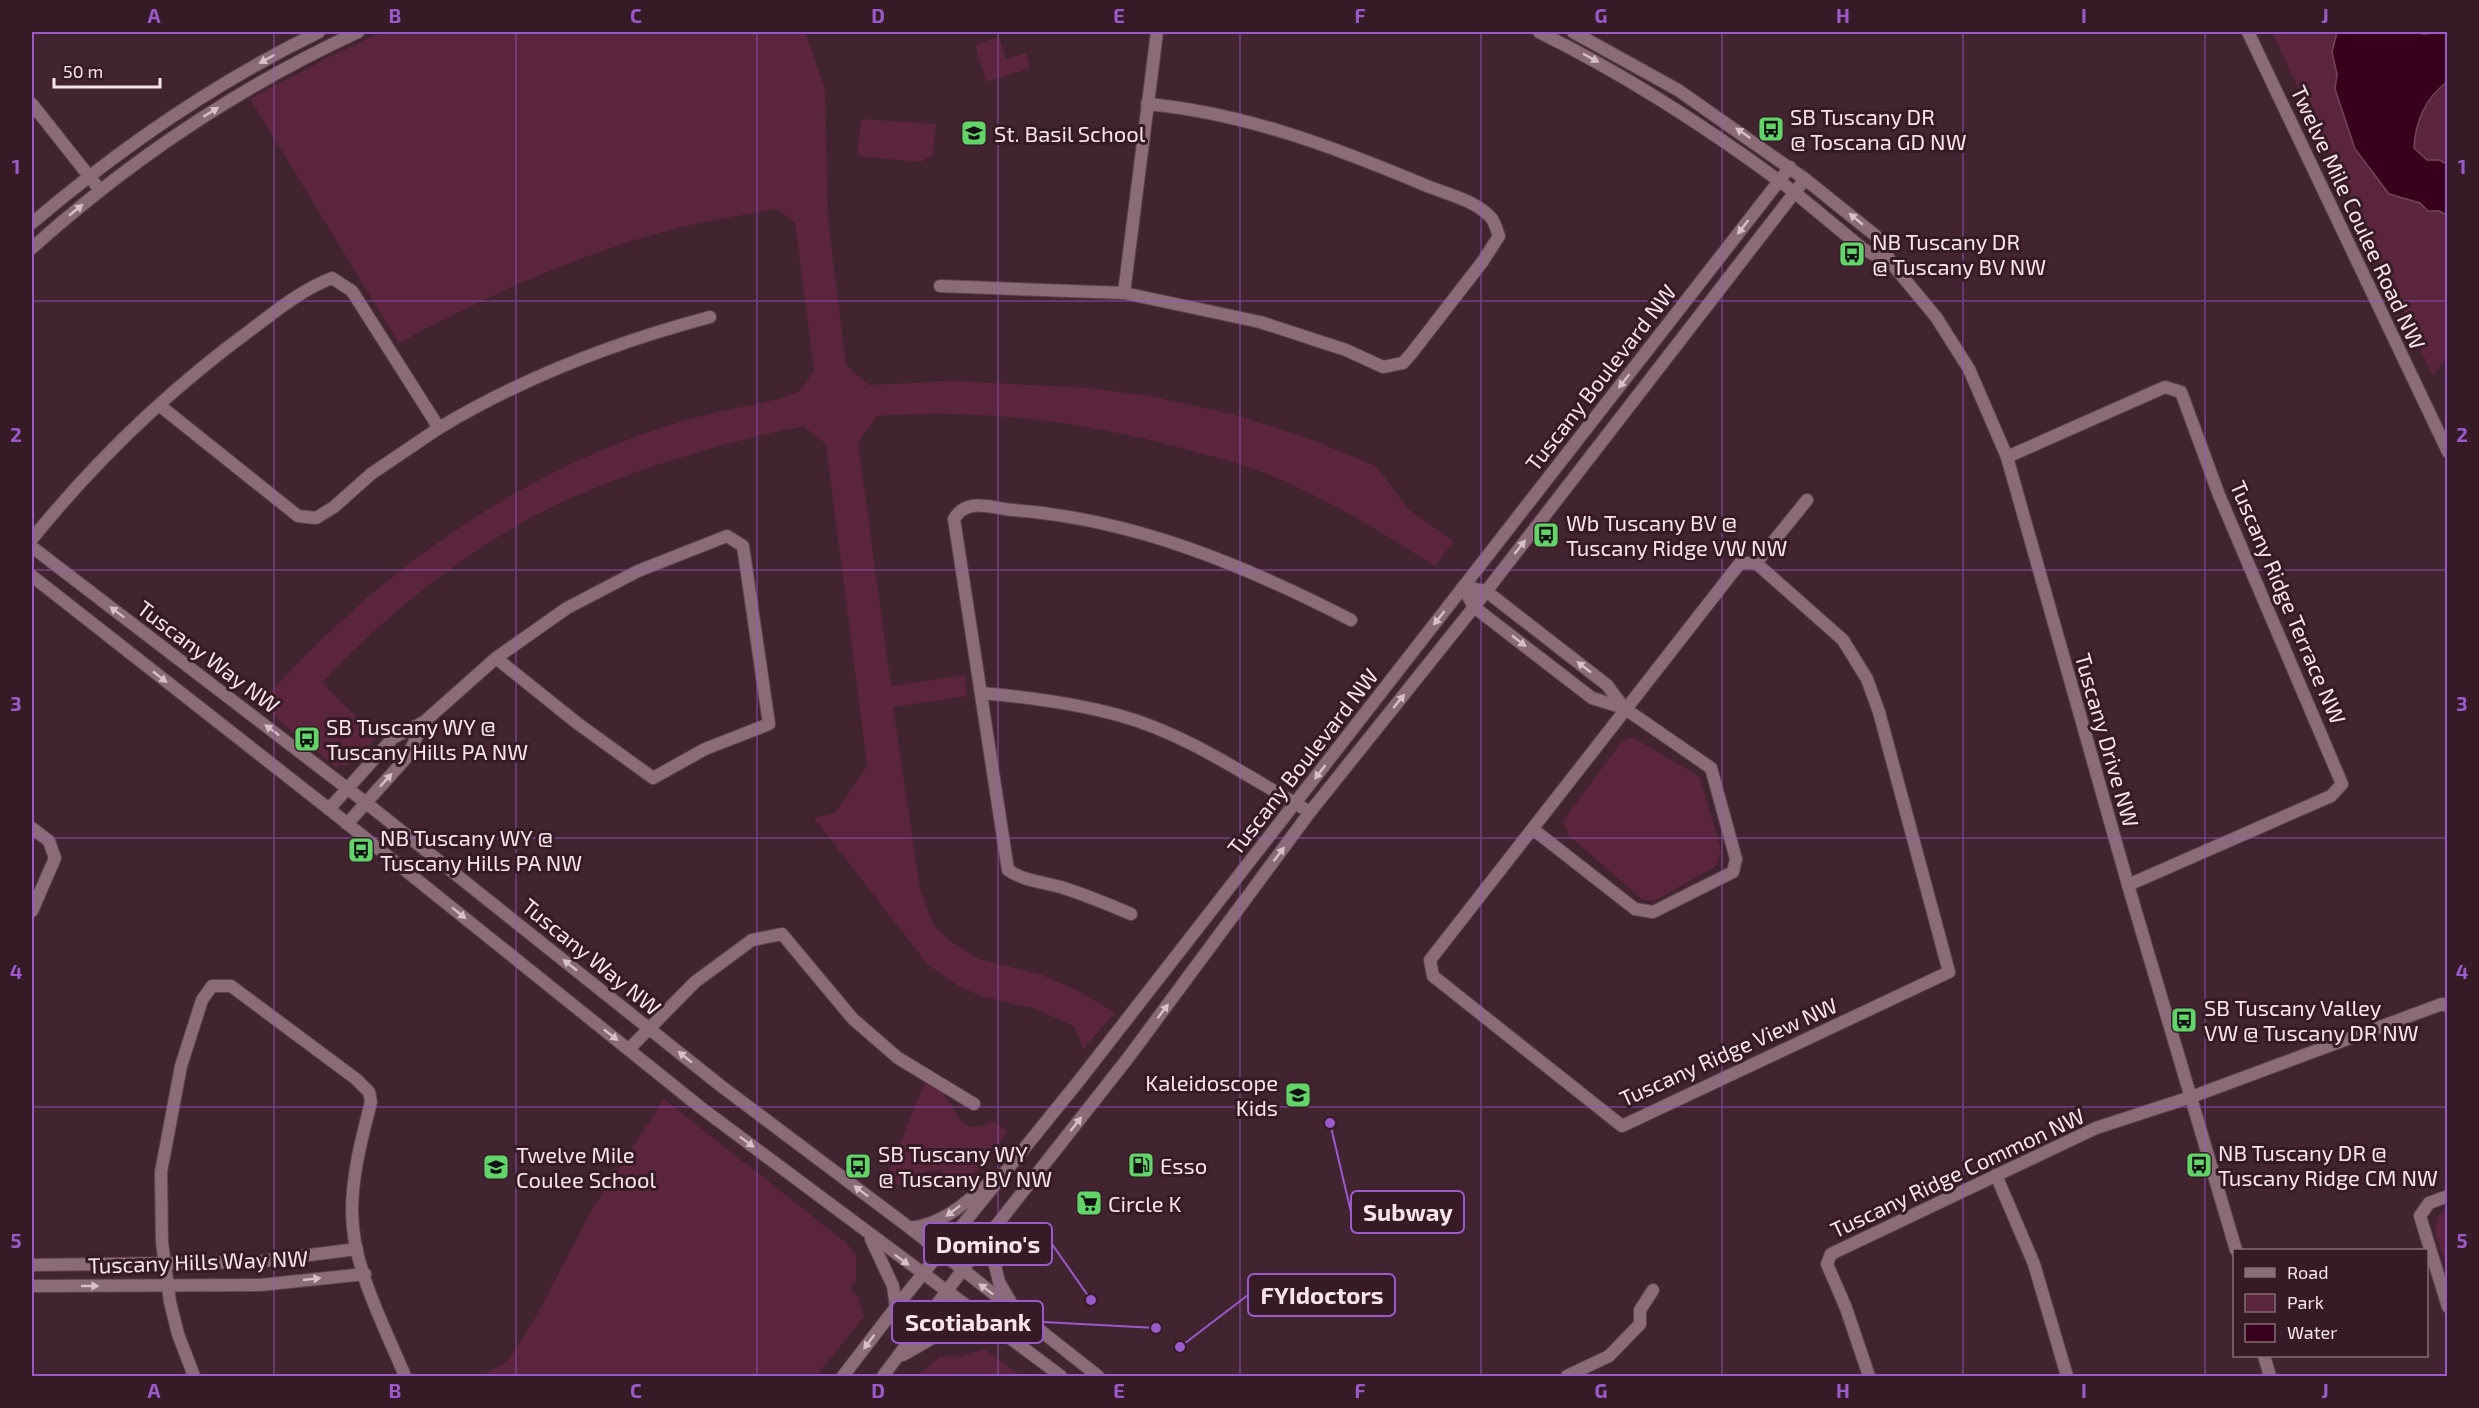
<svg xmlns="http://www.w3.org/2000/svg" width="2479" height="1408" font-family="'Exo 2',sans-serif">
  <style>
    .green { fill: #5b253d }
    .water { fill: #38001c; stroke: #72445a; stroke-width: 1.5 }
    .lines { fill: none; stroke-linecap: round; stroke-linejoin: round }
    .minor-casing { stroke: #5e434e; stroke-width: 14 }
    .tertiary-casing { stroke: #5e434e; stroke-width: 14 }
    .minor { stroke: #8b6b77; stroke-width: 12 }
    .tertiary { stroke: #8b6b77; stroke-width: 12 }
    .oneway { fill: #d7c0c8 }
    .grid { fill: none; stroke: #9a5aca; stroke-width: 1.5; stroke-opacity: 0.55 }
    .labels { text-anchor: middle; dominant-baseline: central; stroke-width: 6; stroke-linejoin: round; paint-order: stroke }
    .poi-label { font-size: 22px; fill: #f8e4eb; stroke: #361b26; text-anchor: start }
    .street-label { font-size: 22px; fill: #f8e4eb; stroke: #361b26 }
    .leader { fill: none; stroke: #9a5aca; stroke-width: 2 }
    .callout-dot { fill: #9a5aca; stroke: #361b26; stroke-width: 2 }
    .callout { fill: #361b26; stroke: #9a5aca; stroke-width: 2 }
    .callout-label { font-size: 24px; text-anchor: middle; font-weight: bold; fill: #f8e4eb }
    .neatline { fill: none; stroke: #9a5aca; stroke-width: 2 }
    .grid-label { font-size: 20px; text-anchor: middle; font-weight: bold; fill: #9a5aca }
  </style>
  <rect width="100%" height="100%" fill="#412430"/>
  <g class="green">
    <path d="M 382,32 L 805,32 L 825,89 L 828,219 L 846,365 L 869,385 L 953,381 L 1089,388 L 1149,396 L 1233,414 L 1310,439 L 1376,466 L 1410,511 L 1454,541 L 1435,566 C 1382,533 1326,497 1267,474 C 1242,464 1215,457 1188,450 C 1087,422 983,408 877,416 L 858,442 L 891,686 L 965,675 L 967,696 L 893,707 L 920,889 L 934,926 L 950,941 L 979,959 L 1042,975 L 1077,990 L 1115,1013 L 1083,1049 L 1074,1026 L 1033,1008 L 984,997 L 960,987 L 928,965 L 814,818 L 835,813 L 867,766 L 826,444 L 803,426 C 718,444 635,468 556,505 C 469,547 387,613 322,683 L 377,737 L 352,763 L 335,767 L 260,704 C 346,607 444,527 561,469 C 604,447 651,430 697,417 C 728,408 763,405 794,394 C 802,391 809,377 814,370 L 795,223 L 776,209 C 743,215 710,220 677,228 C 579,254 488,295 399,343 L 250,99 L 325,59 Z"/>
    <path d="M 2272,32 L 2447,32 L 2448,354 L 2433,376 Z"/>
    <path d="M 999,37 L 1006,59 L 1026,53 L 1030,68 L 986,82 L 975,45 Z"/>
    <path d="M 861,119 L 936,124 L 933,155 L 920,162 L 857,156 Z"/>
    <path d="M 1632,737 L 1699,776 L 1721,849 L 1716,866 L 1654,901 L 1643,900 L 1569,836 L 1563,821 L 1622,741 Z"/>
    <path d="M 925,1082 C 932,1086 939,1089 944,1095 C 961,1115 959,1138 994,1121 L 1007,1132 L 981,1167 L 961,1183 L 943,1181 L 941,1169 L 921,1173 L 923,1182 L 903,1189 L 887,1175 Z"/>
    <path d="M 664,1099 L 844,1241 L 856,1254 L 856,1281 L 851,1287 L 853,1293 L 858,1296 L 864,1317 L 816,1376 L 482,1376 L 508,1361 L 534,1320 L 593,1208 Z"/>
    <path d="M 2447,1208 L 2448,1208 L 2447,1269 L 2435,1231 L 2437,1217 Z"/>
    <path d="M 984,1349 L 1021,1376 L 917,1376 L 940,1357 L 962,1356 Z"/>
  </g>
  <path class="water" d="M 2337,32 L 2412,32 L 2424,34 L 2447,32 L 2447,82 C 2426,97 2415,122 2414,148 L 2427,160 L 2439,160 L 2447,164 L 2447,215 L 2439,211 L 2428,211 L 2420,203 L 2389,194 L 2355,149 L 2335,89 L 2337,74 L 2332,52 Z"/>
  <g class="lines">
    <defs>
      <g id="minor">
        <path d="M 32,104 L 100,190"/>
        <path d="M 1147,104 C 1245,113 1337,148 1427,186 C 1447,194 1478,201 1492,219 C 1495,223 1497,231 1499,236 L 1483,261 L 1411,354 L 1403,363 L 1383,367 L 1346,350 L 1260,322 L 1124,293 L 1157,32"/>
        <path d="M 1805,179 L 1876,236 L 1892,264 L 1936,317 L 1969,369 L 2007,457 L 2128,885 L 2236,1250"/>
        <path d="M 1794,192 L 1863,249 L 1891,263"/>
        <path d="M 940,286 L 1124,293"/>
        <path d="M 439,428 C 522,378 616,342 710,317"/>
        <path d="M 2007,457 L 2165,387 L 2181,392 L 2219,495 L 2342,784 L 2331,796 L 2128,885"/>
        <path d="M 32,539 C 96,460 170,389 252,329 C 277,310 303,289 332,278 L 352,291 L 439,428 L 371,474 L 334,507 L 316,518 L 298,516 L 159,405"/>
        <path d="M 1740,563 L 1756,563 L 1843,640 L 1867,679 L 1879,712 L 1949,972 L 1622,1126 L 1433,976 L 1430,960 Z"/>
        <path d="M 1756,563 L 1807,500"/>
        <path d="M 1463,587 L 1474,607 L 1592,698 L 1624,708 L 1711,768 L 1736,859 L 1733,872 L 1653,912 L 1635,909 L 1534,830"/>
        <path d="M 1463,587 L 1486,591 L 1607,685 L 1624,708"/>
        <path d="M 981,693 C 1028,697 1073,703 1118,715 C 1188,734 1248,777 1310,812"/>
        <path d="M 329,809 L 393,738 L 424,722 L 496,658 L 567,608 L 638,571 L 727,536 L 743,546 L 769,724 L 705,749 L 653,778 L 577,723 L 496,658"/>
        <path d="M 347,824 L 407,757 L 424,722"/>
        <path d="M 32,828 L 49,841 L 55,858 L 32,911"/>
        <path d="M 1131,914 C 1108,904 1085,895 1061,887 C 1042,882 1024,881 1008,870 L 954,519 C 967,497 991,508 1012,510 C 1134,519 1244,565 1351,620"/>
        <path d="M 629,1049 L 695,982 L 752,940 L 782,934 L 853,1019 L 898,1058 L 974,1104"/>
        <path d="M 1996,1175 L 2034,1264 L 2067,1376"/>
        <path d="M 2448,1196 L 2429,1203 L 2420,1216 L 2448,1307"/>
        <path d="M 32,1265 L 254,1262 L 357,1249"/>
        <path d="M 32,1286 L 260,1285 L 365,1274"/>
        <path d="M 2264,1356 L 2270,1376"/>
        <path d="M 194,1376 L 178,1334 L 170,1302 L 162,1242 L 161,1172 L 181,1066 L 202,1000 L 212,986 L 231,986 L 356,1079 L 369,1092 L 371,1102 C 362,1137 352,1175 352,1211 C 352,1267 384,1325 405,1376"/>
        <path d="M 1567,1376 L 1609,1356 L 1640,1324 L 1640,1310 L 1653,1290"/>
        <path d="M 1869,1376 L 1846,1308 L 1827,1264 L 1831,1254 L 2096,1128 L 2191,1097 L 2442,1004 L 2448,1006"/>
      </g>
      <g id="tertiary">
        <path d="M 1539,32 C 1630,77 1713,131 1794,192"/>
        <path d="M 2248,32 L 2448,452"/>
        <path d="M 32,223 C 119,149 216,82 319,32"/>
        <path d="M 32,248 C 129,161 239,87 358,32"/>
        <path d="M 32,547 L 365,802 L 721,1086 L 910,1228 L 1098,1376"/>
        <path d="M 32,576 L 329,809 L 700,1107 L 1061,1376"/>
        <path d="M 910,1228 C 945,1224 967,1201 994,1179"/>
        <path d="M 988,1236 L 999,1282 L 1013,1306"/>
        <path d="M 871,1239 L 893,1286 L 896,1307"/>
        <path d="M 903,1355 L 955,1325 L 982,1318"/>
        <path d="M 843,1376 L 896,1307 L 1078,1082 L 1790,167"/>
        <path d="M 883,1376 L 988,1236 L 1128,1058 L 1310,812 L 1474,607 L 1805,179 L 1678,90 L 1573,32"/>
      </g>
    </defs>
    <use href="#minor" class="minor-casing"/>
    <use href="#tertiary" class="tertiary-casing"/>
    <use href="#minor" class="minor"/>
    <use href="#tertiary" class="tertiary"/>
  </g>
  <defs><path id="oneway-solid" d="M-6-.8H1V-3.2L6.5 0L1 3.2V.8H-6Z" transform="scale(1.5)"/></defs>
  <g class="oneway">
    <use href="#oneway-solid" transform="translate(1591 58) rotate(28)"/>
    <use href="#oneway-solid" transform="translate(267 59) rotate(151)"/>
    <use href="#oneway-solid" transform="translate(211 112) rotate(-32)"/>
    <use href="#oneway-solid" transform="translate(1743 133) rotate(-145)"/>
    <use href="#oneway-solid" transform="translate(76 210) rotate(-39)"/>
    <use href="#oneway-solid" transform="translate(1856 219) rotate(-140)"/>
    <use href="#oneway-solid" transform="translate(1743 227) rotate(128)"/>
    <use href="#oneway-solid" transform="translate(1624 381) rotate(128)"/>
    <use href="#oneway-solid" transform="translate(1520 547) rotate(-52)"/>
    <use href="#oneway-solid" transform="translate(117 612) rotate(-143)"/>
    <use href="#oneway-solid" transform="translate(1439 618) rotate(128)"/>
    <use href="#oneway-solid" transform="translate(1519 641) rotate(38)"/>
    <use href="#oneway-solid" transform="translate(1584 667) rotate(-142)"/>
    <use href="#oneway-solid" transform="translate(160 677) rotate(38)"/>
    <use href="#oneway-solid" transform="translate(1399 701) rotate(-51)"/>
    <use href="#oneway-solid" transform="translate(272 730) rotate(-143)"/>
    <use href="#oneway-solid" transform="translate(1320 772) rotate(128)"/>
    <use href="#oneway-solid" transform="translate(386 780) rotate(-48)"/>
    <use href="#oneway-solid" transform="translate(1279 854) rotate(-53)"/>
    <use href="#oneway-solid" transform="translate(459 913) rotate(39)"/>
    <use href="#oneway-solid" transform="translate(570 965) rotate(-142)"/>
    <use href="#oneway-solid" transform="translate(1163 1011) rotate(-53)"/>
    <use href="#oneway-solid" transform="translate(611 1035) rotate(38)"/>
    <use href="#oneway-solid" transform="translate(685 1057) rotate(-141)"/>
    <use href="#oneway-solid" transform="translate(1076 1124) rotate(-52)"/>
    <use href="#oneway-solid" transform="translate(747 1142) rotate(37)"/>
    <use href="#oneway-solid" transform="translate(861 1191) rotate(-143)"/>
    <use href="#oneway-solid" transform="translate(953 1211) rotate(143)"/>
    <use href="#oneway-solid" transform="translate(902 1260) rotate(37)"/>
    <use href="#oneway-solid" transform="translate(312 1279) rotate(-6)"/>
    <use href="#oneway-solid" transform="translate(90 1286)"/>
    <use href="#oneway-solid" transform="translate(986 1289) rotate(-143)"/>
    <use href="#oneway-solid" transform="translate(869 1342) rotate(127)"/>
  </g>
  <path class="grid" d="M 274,32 L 274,1376M 516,32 L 516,1376M 757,32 L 757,1376M 998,32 L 998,1376M 1240,32 L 1240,1376M 1481,32 L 1481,1376M 1722,32 L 1722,1376M 1963,32 L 1963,1376M 2205,32 L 2205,1376M 32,301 L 2448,301M 32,570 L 2448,570M 32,838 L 2448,838M 32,1107 L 2448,1107"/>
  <defs>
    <symbol id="bus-square" viewBox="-11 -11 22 22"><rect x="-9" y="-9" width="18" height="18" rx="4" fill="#63d469" stroke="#361b26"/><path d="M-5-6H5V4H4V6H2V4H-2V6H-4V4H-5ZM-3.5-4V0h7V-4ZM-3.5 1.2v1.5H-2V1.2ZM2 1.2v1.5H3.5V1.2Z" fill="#111"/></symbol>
    <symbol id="school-square" viewBox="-11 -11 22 22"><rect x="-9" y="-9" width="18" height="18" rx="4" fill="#63d469" stroke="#361b26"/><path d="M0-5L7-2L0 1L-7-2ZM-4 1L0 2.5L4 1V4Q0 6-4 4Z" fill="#111"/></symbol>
    <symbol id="fuel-square" viewBox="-11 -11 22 22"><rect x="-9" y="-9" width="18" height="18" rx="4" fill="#63d469" stroke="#361b26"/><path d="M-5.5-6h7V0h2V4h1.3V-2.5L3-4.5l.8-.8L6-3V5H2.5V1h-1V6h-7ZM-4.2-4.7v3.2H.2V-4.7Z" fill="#111"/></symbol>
    <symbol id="supermarket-square" viewBox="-11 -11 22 22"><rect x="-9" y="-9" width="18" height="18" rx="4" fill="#63d469" stroke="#361b26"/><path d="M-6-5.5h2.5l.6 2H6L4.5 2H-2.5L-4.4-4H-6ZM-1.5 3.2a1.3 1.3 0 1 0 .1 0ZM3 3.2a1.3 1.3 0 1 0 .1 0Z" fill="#111"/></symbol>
  </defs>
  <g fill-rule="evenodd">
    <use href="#bus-square" x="1756" y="114" width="30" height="30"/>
    <use href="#school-square" x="959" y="118" width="30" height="30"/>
    <use href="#bus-square" x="1837" y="239" width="30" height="30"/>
    <use href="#bus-square" x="1531" y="520" width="30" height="30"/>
    <use href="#bus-square" x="292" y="724" width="30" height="30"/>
    <use href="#bus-square" x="346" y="835" width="30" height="30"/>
    <use href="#bus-square" x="2169" y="1005" width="30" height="30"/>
    <use href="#school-square" x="1283" y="1080" width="30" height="30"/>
    <use href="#fuel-square" x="1126" y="1150" width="30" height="30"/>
    <use href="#bus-square" x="2184" y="1150" width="30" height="30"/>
    <use href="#bus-square" x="843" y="1151" width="30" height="30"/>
    <use href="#school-square" x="481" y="1152" width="30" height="30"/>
    <use href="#supermarket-square" x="1074" y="1188" width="30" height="30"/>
  </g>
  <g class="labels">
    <g class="poi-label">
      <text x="1790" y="116">SB Tuscany DR<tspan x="1790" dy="25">@ Toscana GD NW</tspan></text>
      <text x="994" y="133">St. Basil School</text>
      <text x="1872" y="241">NB Tuscany DR<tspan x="1872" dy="25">@ Tuscany BV NW</tspan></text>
      <text x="1566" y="522">Wb Tuscany BV @<tspan x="1566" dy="25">Tuscany Ridge VW NW</tspan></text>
      <text x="326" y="726">SB Tuscany WY @<tspan x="326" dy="25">Tuscany Hills PA NW</tspan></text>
      <text x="380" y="837">NB Tuscany WY @<tspan x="380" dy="25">Tuscany Hills PA NW</tspan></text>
      <text x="2204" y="1007">SB Tuscany Valley<tspan x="2204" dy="25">VW @ Tuscany DR NW</tspan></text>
      <text x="1278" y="1082" text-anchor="end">Kaleidoscope<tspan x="1278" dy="25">Kids</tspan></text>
      <text x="2218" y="1152">NB Tuscany DR @<tspan x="2218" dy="25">Tuscany Ridge CM NW</tspan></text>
      <text x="878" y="1153">SB Tuscany WY<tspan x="878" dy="25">@ Tuscany BV NW</tspan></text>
      <text x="516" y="1154">Twelve Mile<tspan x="516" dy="25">Coulee School</tspan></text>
      <text x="1160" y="1165">Esso</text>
      <text x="1108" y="1203">Circle K</text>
    </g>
    <g class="street-label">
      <text transform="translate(2359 217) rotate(65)">Twelve Mile Coulee Road NW</text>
      <text transform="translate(1600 377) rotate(-52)">Tuscany Boulevard NW</text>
      <text transform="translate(2289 602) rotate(67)">Tuscany Ridge Terrace NW</text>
      <text transform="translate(209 656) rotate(37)">Tuscany Way NW</text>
      <text transform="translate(2108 740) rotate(74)">Tuscany Drive NW</text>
      <text transform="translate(1302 761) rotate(-52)">Tuscany Boulevard NW</text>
      <text transform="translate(592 956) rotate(39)">Tuscany Way NW</text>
      <text transform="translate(1728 1051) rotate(-24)">Tuscany Ridge View NW</text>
      <text transform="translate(1957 1172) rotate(-25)">Tuscany Ridge Common NW</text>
      <text transform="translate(198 1261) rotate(-2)">Tuscany Hills Way NW</text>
    </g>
  </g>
  <path class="leader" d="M1330 1123L1351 1212M1091 1300L1052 1244M1180 1347L1248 1295M1156 1328L1043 1322"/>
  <g class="callout-dot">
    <circle cx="1330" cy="1123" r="6"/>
    <circle cx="1091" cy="1300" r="6"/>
    <circle cx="1180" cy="1347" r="6"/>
    <circle cx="1156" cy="1328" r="6"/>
  </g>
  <g class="callout">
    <rect x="1351" y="1191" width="113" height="42" rx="6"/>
    <rect x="924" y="1223" width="128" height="42" rx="6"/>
    <rect x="1248" y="1274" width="147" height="42" rx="6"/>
    <rect x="892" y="1301" width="151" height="42" rx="6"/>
  </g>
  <g class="callout-label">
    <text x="1408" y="1221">Subway</text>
    <text x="988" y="1253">Domino's</text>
    <text x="1322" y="1304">FYIdoctors</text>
    <text x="968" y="1331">Scotiabank</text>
  </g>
  <rect width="2479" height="1408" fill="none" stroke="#361b26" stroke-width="66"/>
  <rect x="2233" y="1249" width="195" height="108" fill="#361b26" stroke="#846b75" stroke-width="1.5"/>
  <rect x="2245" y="1268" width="30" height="9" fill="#8b6b77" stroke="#846b75" stroke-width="1.5"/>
  <text x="2287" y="1279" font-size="18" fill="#f8e4eb">Road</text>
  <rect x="2245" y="1294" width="30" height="18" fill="#5b253d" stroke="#846b75" stroke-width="1.5"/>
  <text x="2287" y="1309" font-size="18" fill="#f8e4eb">Park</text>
  <rect x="2245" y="1324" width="30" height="18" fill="#38001c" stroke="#846b75" stroke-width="1.5"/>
  <text x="2287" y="1339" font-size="18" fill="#f8e4eb">Water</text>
  <path d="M54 78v9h106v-9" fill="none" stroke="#f8e4eb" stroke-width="3"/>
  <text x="63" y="78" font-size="18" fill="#f8e4eb" stroke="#361b26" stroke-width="4.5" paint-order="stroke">50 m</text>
  <rect x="33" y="33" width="2413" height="1342" class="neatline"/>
  <g class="grid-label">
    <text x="154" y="23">A</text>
    <text x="395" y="23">B</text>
    <text x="636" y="23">C</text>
    <text x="878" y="23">D</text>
    <text x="1119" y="23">E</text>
    <text x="1360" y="23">F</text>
    <text x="1601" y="23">G</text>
    <text x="1843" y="23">H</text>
    <text x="2084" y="23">I</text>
    <text x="2325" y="23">J</text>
    <text x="16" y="174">1</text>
    <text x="2462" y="174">1</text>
    <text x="16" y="442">2</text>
    <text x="2462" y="442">2</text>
    <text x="16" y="711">3</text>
    <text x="2462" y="711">3</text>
    <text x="16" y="979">4</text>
    <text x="2462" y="979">4</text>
    <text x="16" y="1248">5</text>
    <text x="2462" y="1248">5</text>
    <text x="154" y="1398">A</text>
    <text x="395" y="1398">B</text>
    <text x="636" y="1398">C</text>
    <text x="878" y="1398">D</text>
    <text x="1119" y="1398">E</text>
    <text x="1360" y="1398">F</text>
    <text x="1601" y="1398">G</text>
    <text x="1843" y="1398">H</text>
    <text x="2084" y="1398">I</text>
    <text x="2325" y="1398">J</text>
  </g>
</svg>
